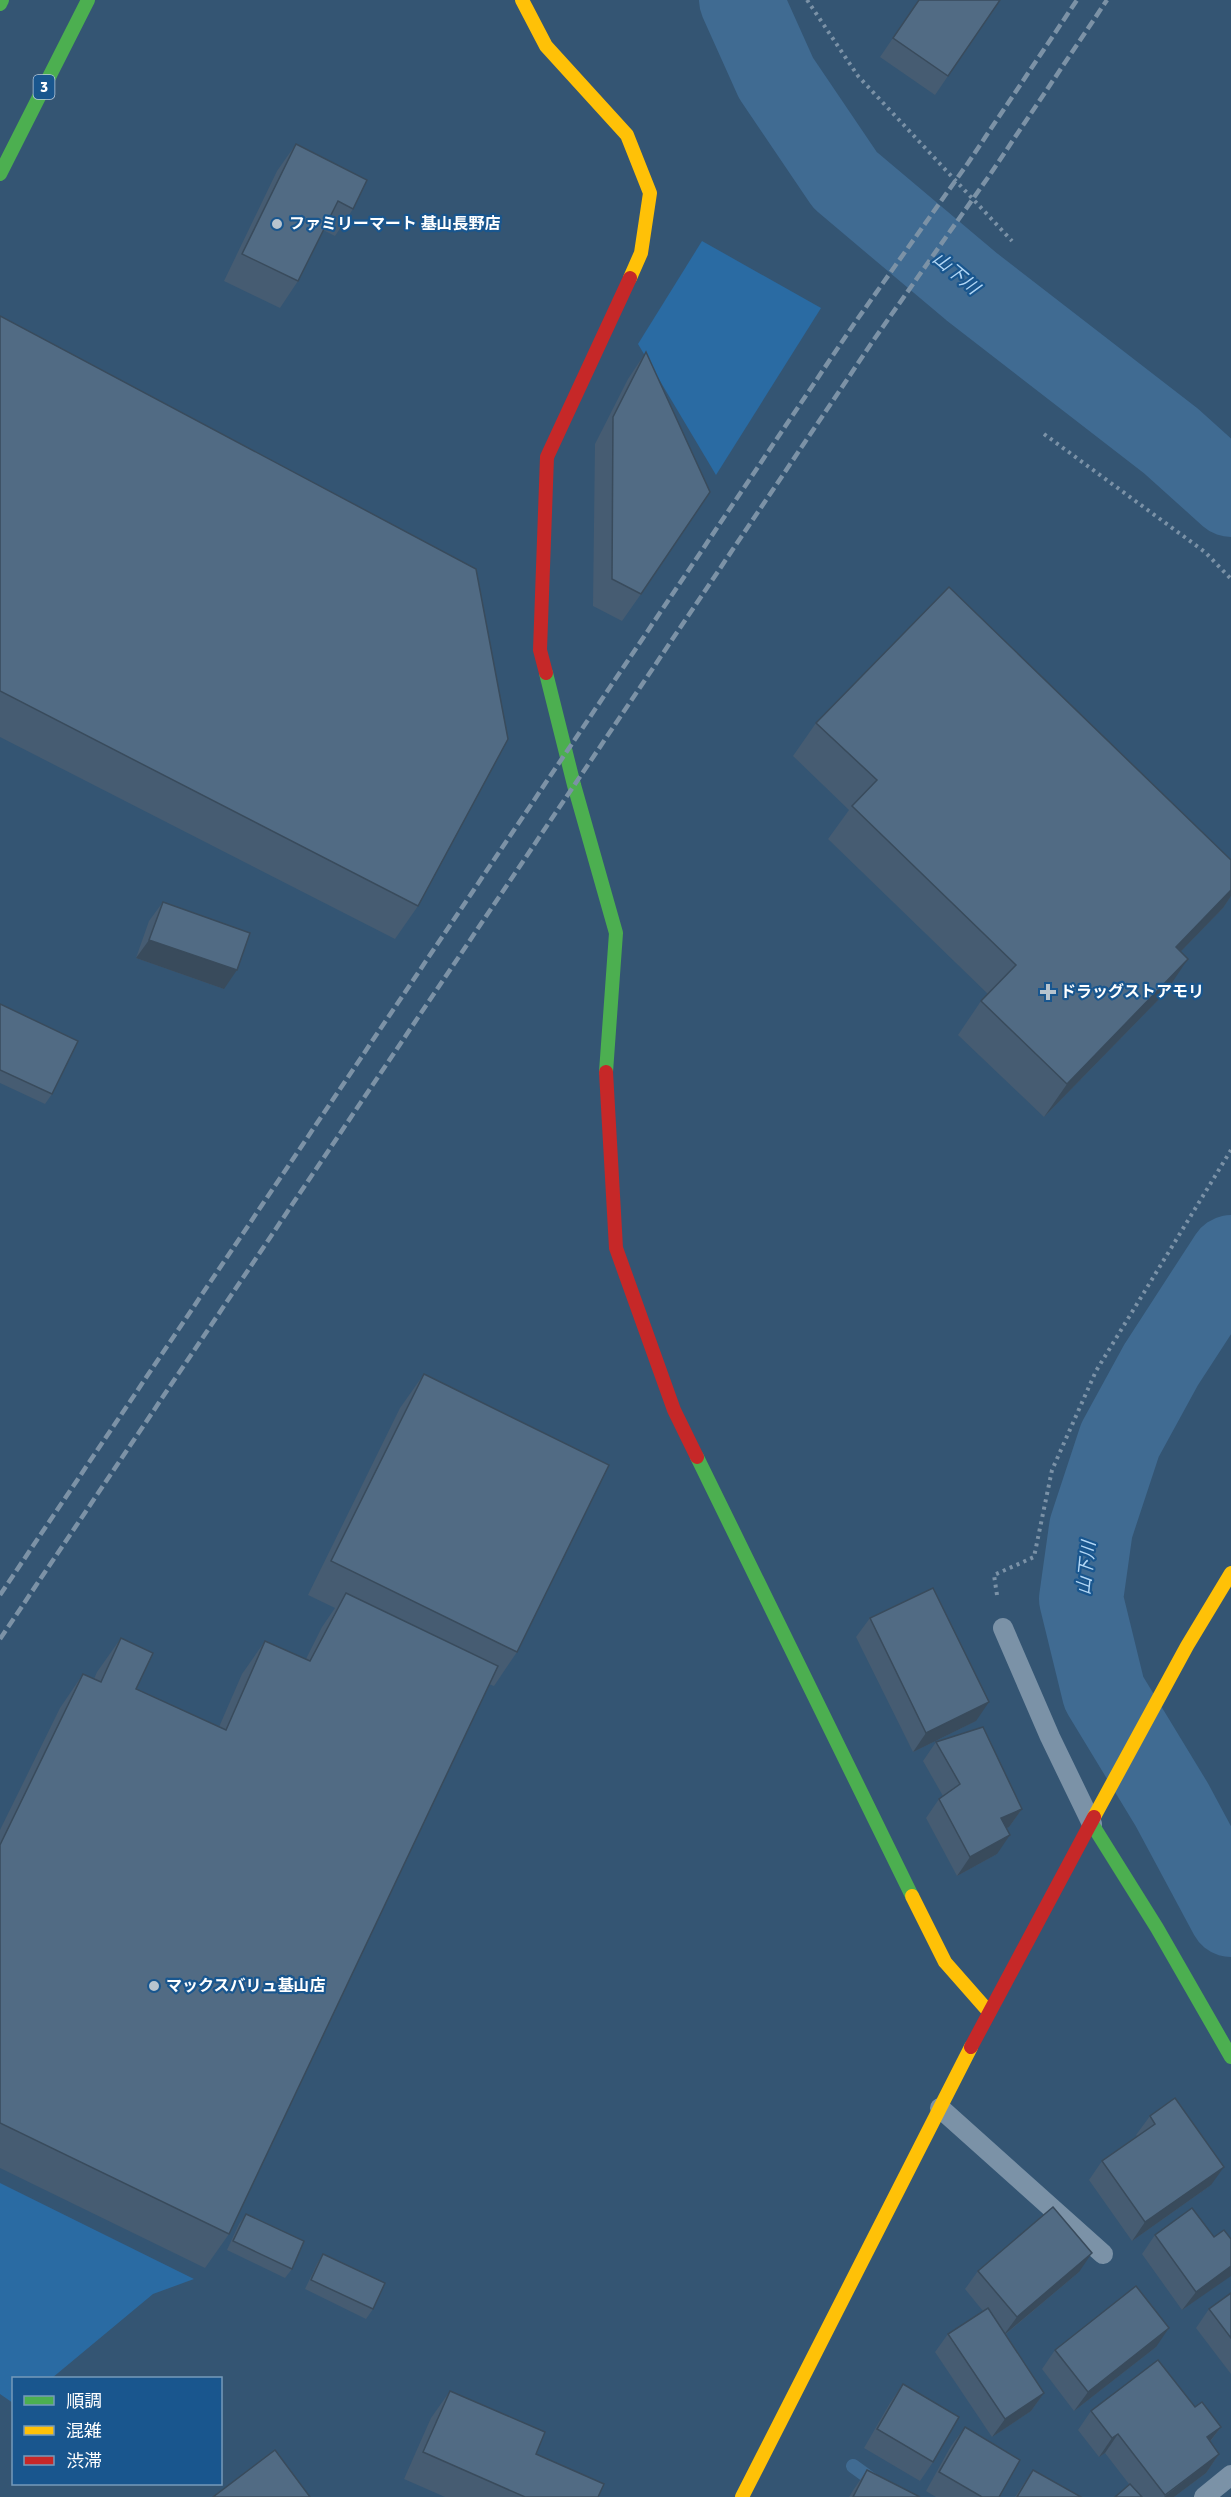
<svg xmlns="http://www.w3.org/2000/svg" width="1231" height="2497" font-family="Signika,'Noto Sans JP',sans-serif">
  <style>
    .green { fill: #2a6ba3 }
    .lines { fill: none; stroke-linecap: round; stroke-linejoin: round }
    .stream { stroke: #406b92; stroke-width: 14 }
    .river { stroke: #406b92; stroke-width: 84 }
    .path { stroke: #7b92a7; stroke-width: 4; stroke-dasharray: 3 4.5; stroke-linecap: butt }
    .lane { stroke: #7b92a7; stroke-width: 20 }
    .fast { stroke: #4caf50; stroke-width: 14 }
    .slow { stroke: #ffc107; stroke-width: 14 }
    .jam { stroke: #c62828; stroke-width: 14 }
    .rail { stroke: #7c92a6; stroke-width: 4.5; stroke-dasharray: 10 4.5; stroke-linecap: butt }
    .wall { fill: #465c72 }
    .shaded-wall { fill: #394b5c }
    .building { fill: #516b84; stroke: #394b5c; stroke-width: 1.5 }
    .poi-dot { fill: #b8c4ce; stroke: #19568e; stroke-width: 2 }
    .labels { text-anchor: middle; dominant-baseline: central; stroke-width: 4.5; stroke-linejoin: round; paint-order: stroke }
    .shield { fill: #19568e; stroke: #baccdd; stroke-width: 1.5 }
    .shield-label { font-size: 15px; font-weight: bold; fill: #fff }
    .poi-label { font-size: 16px; font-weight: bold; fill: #fff; stroke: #19568e; text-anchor: start }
    .water-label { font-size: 18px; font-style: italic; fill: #b2d7f6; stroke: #19568e }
  </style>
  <rect width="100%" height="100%" fill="#345573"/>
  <g class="green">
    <path d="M 702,241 L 821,308 L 716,475 L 638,344 Z"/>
    <path d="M 0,2183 L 194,2279 L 153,2294 L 52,2378 L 14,2378 L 13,2403 L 0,2394 Z"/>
  </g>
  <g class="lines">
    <path class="stream" d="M 853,2466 L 896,2497"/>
    <g class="river">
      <path d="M 741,0 L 776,78 L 845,180 L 972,287 L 1171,441 L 1231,495"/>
      <path d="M 1231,1257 L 1161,1365 L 1120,1440 L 1091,1528 L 1081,1599 L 1104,1693 L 1172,1805 L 1231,1915"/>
    </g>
    <g class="path">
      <path d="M 807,0 L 858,76 L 1012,241"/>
      <path d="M 1044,434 L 1205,552 L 1231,579"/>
      <path d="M 997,1595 L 994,1575 L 1034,1557 L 1052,1470 L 1096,1371 L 1231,1150"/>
    </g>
    <g class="lane">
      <path d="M 1003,1628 L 1050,1737 L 1092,1824"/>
      <path d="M 940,2108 L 1103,2254"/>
      <path d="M 1204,2497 L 1231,2475"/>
    </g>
    <g class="fast">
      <path d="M 0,4 L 2,0"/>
      <path d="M 0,174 L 88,0"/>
      <path d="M 546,673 L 574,785 L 616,933 L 606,1072"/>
      <path d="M 697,1457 L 912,1896"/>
      <path d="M 1092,1824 L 1157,1928 L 1231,2057"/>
    </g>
    <g class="slow">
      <path d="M 522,0 L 546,46 L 627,135 L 650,193 L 641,253 L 630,278"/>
      <path d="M 1094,1817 L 1187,1646 L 1231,1573"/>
      <path d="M 912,1896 L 945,1962 L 989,2012"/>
      <path d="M 742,2497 L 971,2047"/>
    </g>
    <g class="jam">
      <path d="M 546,673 L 540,650 L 547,457 L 630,278"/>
      <path d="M 606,1072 L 616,1248 L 674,1410 L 697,1457"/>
      <path d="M 971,2047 L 1094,1817"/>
    </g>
    <g class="rail">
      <path d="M 0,1595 L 854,324 L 968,163 L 1077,0"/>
      <path d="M 0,1639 L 875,338 L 989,176 L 1107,0"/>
    </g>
  </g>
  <g class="wall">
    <path d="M 919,0 L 1000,0 L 935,95 L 880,57 Z"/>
    <path d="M 296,144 L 353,209 L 335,236 L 323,230 L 298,281 L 280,308 L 224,281 L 277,171 Z"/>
    <path d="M 0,316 L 418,906 L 395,939 L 0,737 Z"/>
    <path d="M 646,352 L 641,594 L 622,621 L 593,606 L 595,444 L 628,379 Z"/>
    <path d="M 816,723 L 1231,860 L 1231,896 L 1223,908 L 1181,951 L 1165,993 L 1044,1117 L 958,1035 L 981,1001 L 988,994 L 828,839 L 849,810 L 793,756 Z"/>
    <path d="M 163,902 L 224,989 L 136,958 L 149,921 Z"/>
    <path d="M 0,1004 L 52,1094 L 45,1104 L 0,1083 Z"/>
    <path d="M 424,1374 L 517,1652 L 494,1686 L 489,1684 L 229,2234 L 205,2268 L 0,2168 L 0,1830 L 60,1708 L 83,1674 L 94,1679 L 97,1672 L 121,1638 L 136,1689 L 219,1727 L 242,1674 L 265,1641 L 306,1659 L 322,1627 L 335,1608 L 308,1595 L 400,1408 Z"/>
    <path d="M 870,1618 L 976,1721 L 913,1752 L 856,1637 Z"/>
    <path d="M 936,1742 L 1022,1809 L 1009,1827 L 1007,1828 L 997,1854 L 957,1876 L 926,1818 L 939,1799 L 943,1796 L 923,1761 Z"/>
    <path d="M 1150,2116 L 1211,2185 L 1132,2241 L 1089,2180 L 1102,2161 L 1137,2136 L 1136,2135 Z"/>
    <path d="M 246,2214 L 292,2269 L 285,2278 L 227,2250 L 239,2224 Z"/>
    <path d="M 1155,2235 L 1231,2239 L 1231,2275 L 1182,2310 L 1142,2254 Z"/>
    <path d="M 323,2254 L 373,2309 L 366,2319 L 305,2289 L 317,2264 Z"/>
    <path d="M 978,2271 L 1079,2272 L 1006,2334 L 1044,2393 L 1031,2411 L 992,2437 L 935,2352 L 948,2334 L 983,2311 L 965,2289 Z"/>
    <path d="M 1231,2293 L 1231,2374 L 1196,2328 L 1209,2309 Z"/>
    <path d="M 1156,2347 L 1074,2411 L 1042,2369 L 1055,2350 Z"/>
    <path d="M 903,2384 L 933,2462 L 920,2481 L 864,2448 L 890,2403 Z"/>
    <path d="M 450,2391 L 536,2454 L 598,2497 L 445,2497 L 404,2479 L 431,2418 Z"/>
    <path d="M 1195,2407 L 1221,2427 L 1210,2442 L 1219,2454 L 1206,2473 L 1174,2497 L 1115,2497 L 1129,2484 L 1105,2453 L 1099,2457 L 1078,2430 L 1091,2411 Z"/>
    <path d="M 965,2427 L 999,2497 L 936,2497 L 926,2491 L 951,2446 Z"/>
    <path d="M 867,2470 L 920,2497 L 849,2497 L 854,2489 Z"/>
    <path d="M 1033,2470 L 1081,2497 L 1015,2497 Z"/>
  </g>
  <g class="shaded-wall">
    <path d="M 1231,890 L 1231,896 L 1223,908 L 1153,980 L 1176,947 Z"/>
    <path d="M 149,940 L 237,970 L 224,989 L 136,958 Z"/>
    <path d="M 1188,959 L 1165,993 L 1044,1117 L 1067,1084 Z"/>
    <path d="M 989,1702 L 976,1721 L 913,1752 L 926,1733 Z"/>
    <path d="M 1022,1809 L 1009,1827 L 988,1837 L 1001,1818 Z"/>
    <path d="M 1010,1835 L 997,1854 L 957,1876 L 970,1857 Z"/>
    <path d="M 1224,2167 L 1211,2185 L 1132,2241 L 1145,2222 Z"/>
    <path d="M 1092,2253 L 1079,2272 L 1003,2336 L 1017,2317 Z"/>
    <path d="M 1231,2266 L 1231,2276 L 1182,2310 L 1196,2292 Z"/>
    <path d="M 1169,2328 L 1156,2347 L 1074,2411 L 1088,2392 Z"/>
    <path d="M 1044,2393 L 1031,2411 L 992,2437 L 1005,2419 Z"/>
    <path d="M 1221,2427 L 1207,2445 L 1207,2437 Z"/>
    <path d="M 1118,2434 L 1105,2453 L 1099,2457 L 1112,2438 Z"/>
    <path d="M 1219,2454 L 1206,2473 L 1174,2497 L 1164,2497 Z"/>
  </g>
  <g class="building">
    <path d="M 919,0 L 1000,0 L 948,76 L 893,38 Z"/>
    <path d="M 296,144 L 367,180 L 353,209 L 338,201 L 298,281 L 242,254 Z"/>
    <path d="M 0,316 L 476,569 L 508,739 L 418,906 L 0,691 Z"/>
    <path d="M 646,352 L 710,492 L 641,594 L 612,579 L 613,417 Z"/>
    <path d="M 949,587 L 1231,860 L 1231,890 L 1176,947 L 1188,959 L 1067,1084 L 981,1001 L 1016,965 L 852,806 L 877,780 L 816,723 Z"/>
    <path d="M 163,902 L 250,933 L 237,970 L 149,940 Z"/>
    <path d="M 0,1004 L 78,1041 L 52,1094 L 0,1070 Z"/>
    <path d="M 424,1374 L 609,1465 L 517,1652 L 331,1561 Z"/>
    <path d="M 933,1588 L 989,1702 L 926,1733 L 870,1618 Z"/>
    <path d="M 346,1593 L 498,1666 L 229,2234 L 0,2123 L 0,1845 L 83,1674 L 101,1682 L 121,1638 L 153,1653 L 136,1689 L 226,1730 L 265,1641 L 310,1661 Z"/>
    <path d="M 983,1727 L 1022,1809 L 1001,1818 L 1010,1835 L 970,1857 L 939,1799 L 960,1784 L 936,1742 Z"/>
    <path d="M 1175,2098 L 1224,2167 L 1145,2222 L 1102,2161 L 1155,2124 L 1150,2116 Z"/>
    <path d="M 1053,2207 L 1092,2253 L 1017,2317 L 978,2271 Z"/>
    <path d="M 1192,2208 L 1214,2237 L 1224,2230 L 1231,2239 L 1231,2266 L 1196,2292 L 1155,2235 Z"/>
    <path d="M 246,2214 L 304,2241 L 292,2269 L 233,2241 Z"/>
    <path d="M 323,2254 L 385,2283 L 373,2309 L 311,2280 Z"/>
    <path d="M 1136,2286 L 1169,2328 L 1088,2392 L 1055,2350 Z"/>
    <path d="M 1231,2293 L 1231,2338 L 1209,2309 Z"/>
    <path d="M 988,2308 L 1044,2393 L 1005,2419 L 948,2334 Z"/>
    <path d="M 1158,2360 L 1195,2407 L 1202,2402 L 1221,2427 L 1207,2437 L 1219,2454 L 1165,2495 L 1118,2434 L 1112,2438 L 1091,2411 Z"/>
    <path d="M 903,2384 L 959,2417 L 933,2462 L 877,2429 Z"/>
    <path d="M 450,2391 L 545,2432 L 536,2454 L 604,2484 L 598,2497 L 525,2497 L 423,2452 Z"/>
    <path d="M 965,2427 L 1020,2460 L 999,2497 L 982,2497 L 939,2472 Z"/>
    <path d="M 275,2450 L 310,2497 L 213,2497 Z"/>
    <path d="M 867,2470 L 920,2497 L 853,2497 Z"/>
    <path d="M 1033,2470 L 1081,2497 L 1017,2497 Z"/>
    <path d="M 1130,2484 L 1142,2497 L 1115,2497 Z"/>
  </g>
  <g class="poi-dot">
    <circle cx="277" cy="224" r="6"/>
    <path d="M1045 983h6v6h6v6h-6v6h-6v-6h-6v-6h6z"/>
    <circle cx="154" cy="1986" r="6"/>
  </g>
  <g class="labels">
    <rect class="shield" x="33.5" y="75" width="21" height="24" rx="4.5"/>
    <g class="shield-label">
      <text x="44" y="87">3</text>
    </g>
    <g class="poi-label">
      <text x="289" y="224">ファミリーマート 基山長野店</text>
      <text x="1060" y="992">ドラッグストアモリ</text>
      <text x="166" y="1986">マックスバリュ基山店</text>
    </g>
    <g class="water-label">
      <text transform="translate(956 273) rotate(40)">山下川</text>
      <text transform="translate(1086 1568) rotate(-84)">山下川</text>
    </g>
  </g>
  <rect x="12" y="2377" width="210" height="108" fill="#19568e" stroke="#759abb" stroke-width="1.5"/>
  <rect x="24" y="2396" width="30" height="9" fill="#4caf50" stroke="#759abb" stroke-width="1.5"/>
  <text x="66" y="2407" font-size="18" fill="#ffffff">順調</text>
  <rect x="24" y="2426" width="30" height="9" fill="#ffc107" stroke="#759abb" stroke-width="1.5"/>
  <text x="66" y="2437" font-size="18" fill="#ffffff">混雑</text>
  <rect x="24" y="2456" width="30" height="9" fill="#c62828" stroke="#759abb" stroke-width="1.5"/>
  <text x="66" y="2467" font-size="18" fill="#ffffff">渋滞</text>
</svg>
